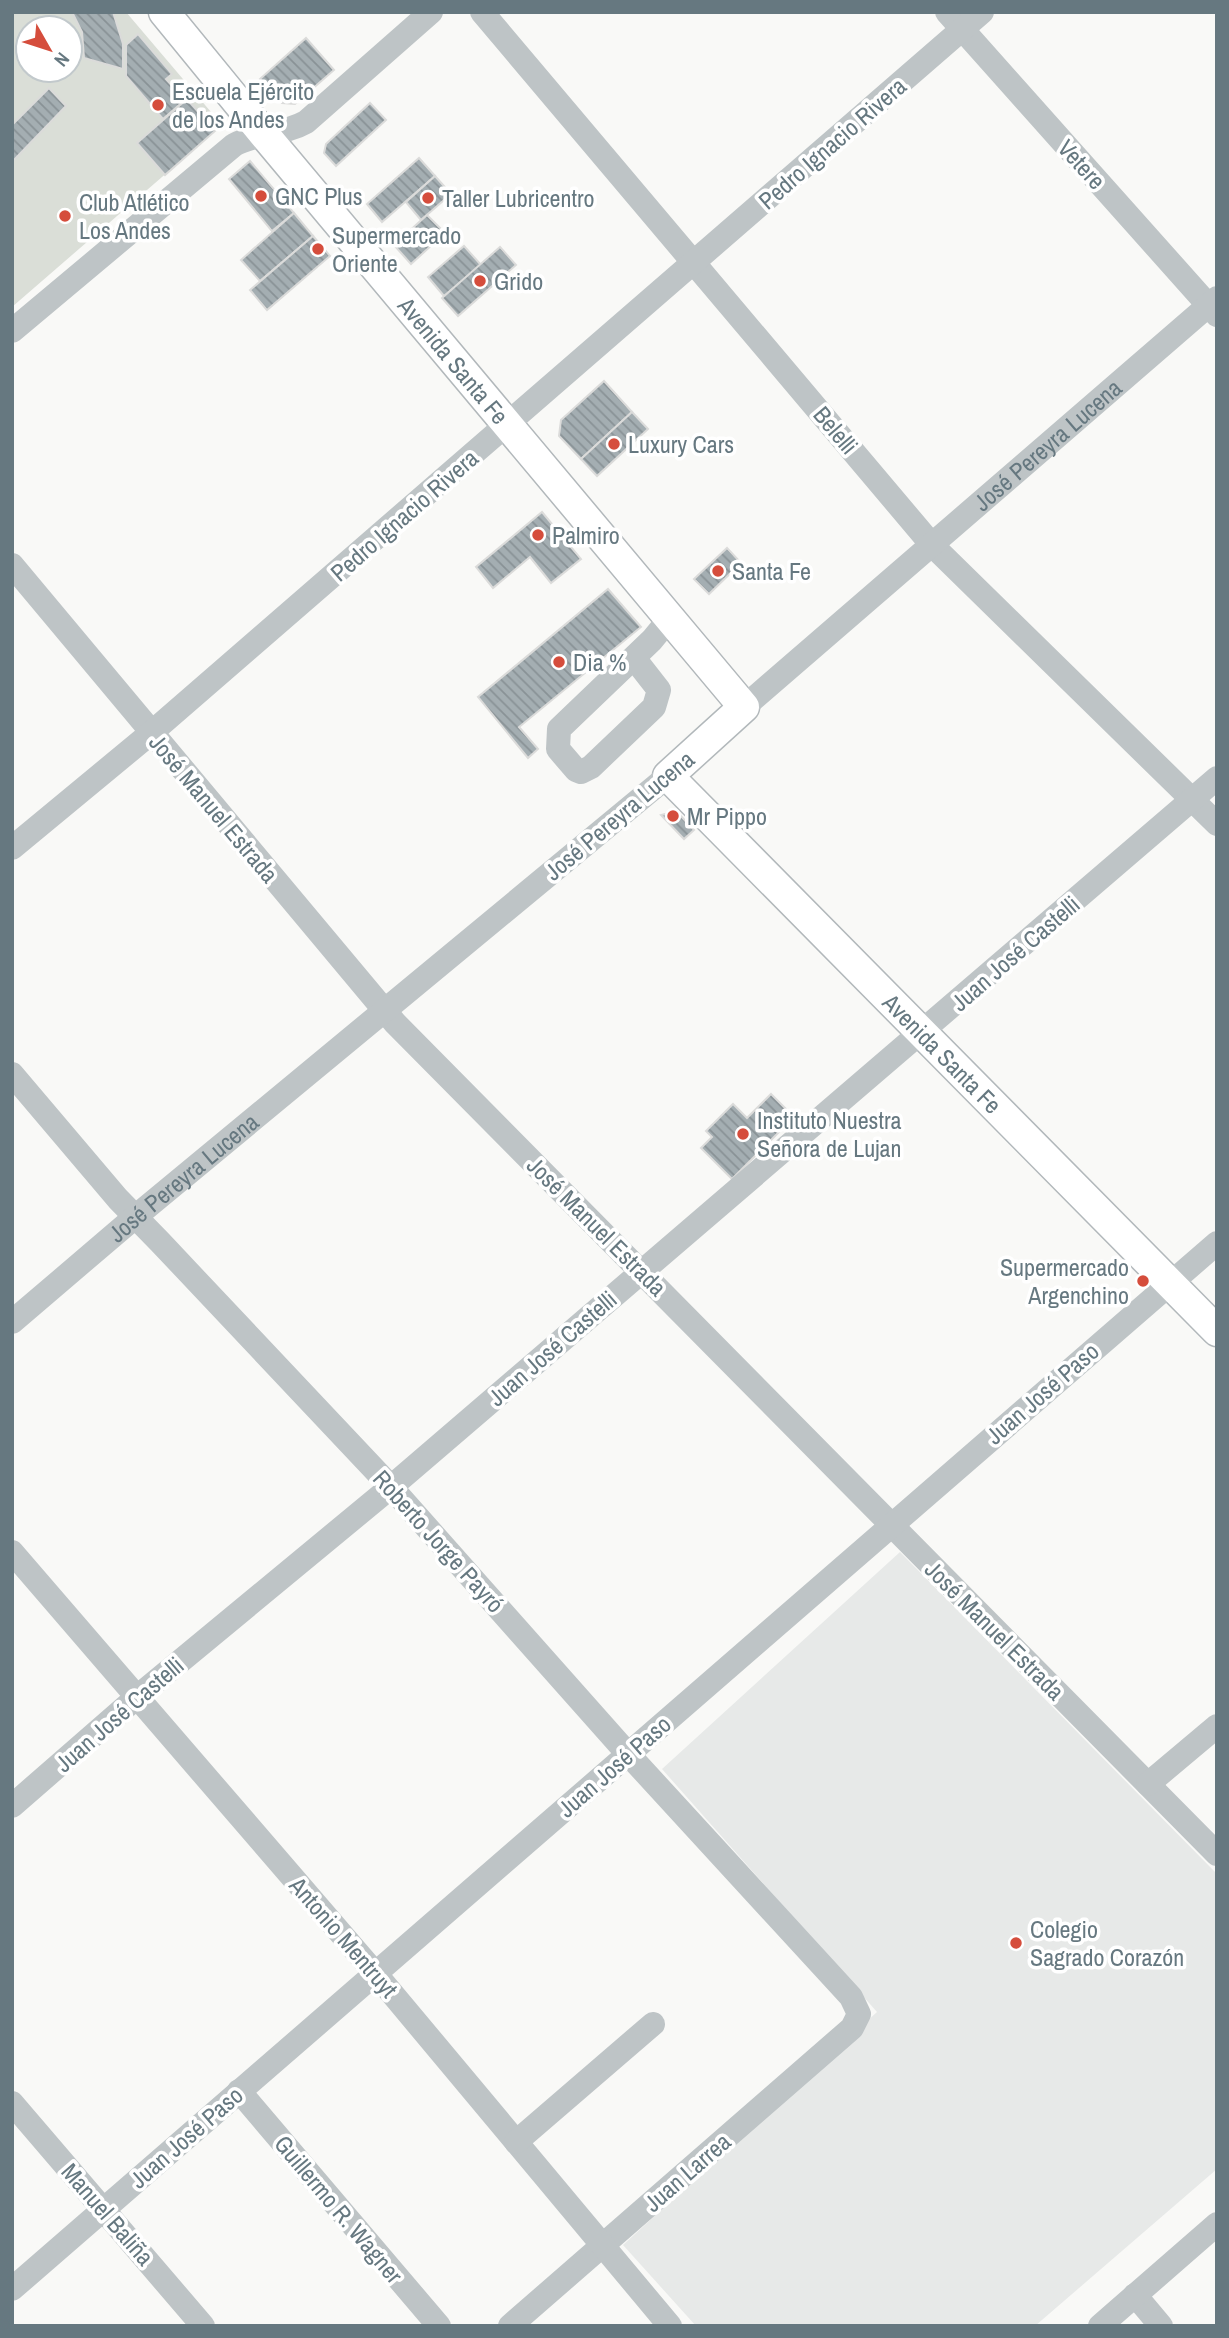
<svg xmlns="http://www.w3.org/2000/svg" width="1229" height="2338" font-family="'Archivo Narrow',sans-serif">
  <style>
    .built { fill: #e7e9e8 }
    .park { fill: #daded7; fill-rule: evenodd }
    .building { fill: url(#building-back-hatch); stroke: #dbdbda; stroke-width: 2 }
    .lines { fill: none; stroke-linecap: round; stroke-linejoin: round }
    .major-casing { stroke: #b2b8bb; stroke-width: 33 }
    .minor { stroke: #bec4c6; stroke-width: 24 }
    .major { stroke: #fff; stroke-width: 30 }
    .poi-dot { fill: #d54d3c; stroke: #fff; stroke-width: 2.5 }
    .labels { text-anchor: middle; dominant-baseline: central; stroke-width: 7; stroke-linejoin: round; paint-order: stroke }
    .poi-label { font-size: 24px; fill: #667880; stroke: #fff; text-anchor: start }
    .street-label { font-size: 24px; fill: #667880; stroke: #fff }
  </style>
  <defs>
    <pattern id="building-back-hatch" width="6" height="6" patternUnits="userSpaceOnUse" patternTransform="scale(1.75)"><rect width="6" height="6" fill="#a4aeb2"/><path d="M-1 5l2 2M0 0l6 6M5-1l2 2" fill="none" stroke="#899296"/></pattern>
  </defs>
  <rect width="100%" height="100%" fill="#f9f9f7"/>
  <path class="built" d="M 900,1552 L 1217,1874 L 1217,2169 L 1035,2326 L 696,2326 L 623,2245 L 877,2012 L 662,1769 Z"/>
  <path class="park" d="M 12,12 L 126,12 L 222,125 L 12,307 ZM 28,28 L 70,28 L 70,70 L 28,70 Z"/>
  <g class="building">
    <path d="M 72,12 L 113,12 L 123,44 L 123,69 L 84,58 L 82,32 Z"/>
    <path d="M 138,34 L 172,74 L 166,79 L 185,100 L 163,119 L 126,76 L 126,45 Z"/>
    <path d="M 306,38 L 334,70 L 295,104 L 282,103 L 260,79 Z"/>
    <path d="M 49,88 L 66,106 L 12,162 L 12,125 Z"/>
    <path d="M 187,99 L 215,131 L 165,175 L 137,143 Z"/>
    <path d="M 370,103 L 386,120 L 336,166 L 324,153 L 326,144 Z"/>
    <path d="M 419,158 L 435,176 L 382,222 L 367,204 Z"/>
    <path d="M 250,161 L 294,213 L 272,231 L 229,179 Z"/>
    <path d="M 435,176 L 451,194 L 421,220 L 406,202 Z"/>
    <path d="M 294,213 L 313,236 L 260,281 L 241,260 Z"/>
    <path d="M 427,215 L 445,233 L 411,264 L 394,245 Z"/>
    <path d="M 313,236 L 330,256 L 267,310 L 250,290 Z"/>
    <path d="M 464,246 L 481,265 L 444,296 L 428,277 Z"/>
    <path d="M 500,247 L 516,265 L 458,316 L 442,298 Z"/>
    <path d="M 604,381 L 632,412 L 581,459 L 559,436 L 561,420 Z"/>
    <path d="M 632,412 L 648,429 L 597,476 L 581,459 Z"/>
    <path d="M 542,512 L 581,559 L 551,583 L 530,557 L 493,588 L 476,567 Z"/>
    <path d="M 727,548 L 741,563 L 709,594 L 694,579 Z"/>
    <path d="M 608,589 L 641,627 L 519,727 L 538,749 L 528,758 L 478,697 Z"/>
    <path d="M 676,811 L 694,830 L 684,839 L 661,815 Z"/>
    <path d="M 771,1094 L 794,1117 L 732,1179 L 701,1148 L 712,1137 L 706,1131 L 733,1104 L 747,1118 Z"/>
  </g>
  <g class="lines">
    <defs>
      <g id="major">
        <path id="s3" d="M 164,12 L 263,133 L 744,707 L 668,776 L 1217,1331"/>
      </g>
    </defs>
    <use href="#major" class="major-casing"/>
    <g class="minor">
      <path d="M 482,12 L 932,545 L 1217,824"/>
      <path d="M 947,12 L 1217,315"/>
      <path d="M 12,331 L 234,145 C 258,132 283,135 306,122 L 431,12"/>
      <path d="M 12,565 L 395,1023 L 1217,1854"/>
      <path d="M 634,658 L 659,690 L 654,707 L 591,767 L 581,772 L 576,770 L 558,749 L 559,729 L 652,640 L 670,618"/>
      <path id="s1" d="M 744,707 L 1217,298"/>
      <path d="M 12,848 L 151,733 L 982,12"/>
      <path d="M 12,1074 L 118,1199 L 160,1242 L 391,1487 L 628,1754 L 851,1997 L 859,2014 L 852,2028 L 510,2326"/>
      <path id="s2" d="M 12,1322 L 135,1217 L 668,776"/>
      <path d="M 12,1552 L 375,1973 L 670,2326"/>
      <path d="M 1148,1784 L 1217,1726"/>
      <path d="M 12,1806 L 137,1697 L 391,1487 L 1217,778"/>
      <path d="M 239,2091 L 439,2326"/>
      <path d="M 12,2103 L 203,2326"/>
      <path d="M 516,2142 L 653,2024"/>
      <path d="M 12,2289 L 1217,1243"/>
      <path d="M 1135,2295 L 1161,2326"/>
      <path d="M 1100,2326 L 1217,2224"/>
    </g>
    <use href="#major" class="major"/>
  </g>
  <g class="poi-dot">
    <circle cx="158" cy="105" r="7"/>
    <circle cx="261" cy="196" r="7"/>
    <circle cx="428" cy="198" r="7"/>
    <circle cx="65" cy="216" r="7"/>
    <circle cx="318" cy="249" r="7"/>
    <circle cx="480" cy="281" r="7"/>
    <circle cx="614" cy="444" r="7"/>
    <circle cx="538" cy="535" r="7"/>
    <circle cx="718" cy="571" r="7"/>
    <circle cx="559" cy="662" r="7"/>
    <circle cx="673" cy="816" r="7"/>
    <circle cx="743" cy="1134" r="7"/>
    <circle cx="1143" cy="1281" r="7"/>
    <circle cx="1016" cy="1943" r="7"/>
  </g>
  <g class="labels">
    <g class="poi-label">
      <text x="172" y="91">Escuela Ejército<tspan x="172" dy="28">de los Andes</tspan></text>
      <text x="275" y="196">GNC Plus</text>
      <text x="442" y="198">Taller Lubricentro</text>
      <text x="79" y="202">Club Atlético<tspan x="79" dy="28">Los Andes</tspan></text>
      <text x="332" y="235">Supermercado<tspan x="332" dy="28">Oriente</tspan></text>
      <text x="494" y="281">Grido</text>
      <text x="628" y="444">Luxury Cars</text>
      <text x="552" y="535">Palmiro</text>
      <text x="732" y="571">Santa Fe</text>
      <text x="573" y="662">Dia %</text>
      <text x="687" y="816">Mr Pippo</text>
      <text x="757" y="1120">Instituto Nuestra<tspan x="757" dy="28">Señora de Lujan</tspan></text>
      <text x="1129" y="1267" text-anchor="end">Supermercado<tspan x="1129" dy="28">Argenchino</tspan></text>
      <text x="1030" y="1929">Colegio<tspan x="1030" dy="28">Sagrado Corazón</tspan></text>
    </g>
    <g class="street-label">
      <text transform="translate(832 143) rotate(-41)">Pedro Ignacio Rivera</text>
      <text transform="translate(1082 164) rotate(48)">Vetere</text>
      <text stroke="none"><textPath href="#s3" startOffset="453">Avenida Santa Fe</textPath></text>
      <text transform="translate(836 430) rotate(50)">Belelli</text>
      <text stroke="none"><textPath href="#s1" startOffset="401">José Pereyra Lucena</textPath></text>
      <text transform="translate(404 515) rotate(-41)">Pedro Ignacio Rivera</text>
      <text transform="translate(214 808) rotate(50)">José Manuel Estrada</text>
      <text transform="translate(619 815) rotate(-40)">José Pereyra Lucena</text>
      <text transform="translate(1015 953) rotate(-41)">Juan José Castelli</text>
      <text stroke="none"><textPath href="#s3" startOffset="1398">Avenida Santa Fe</textPath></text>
      <text stroke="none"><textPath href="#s2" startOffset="224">José Pereyra Lucena</textPath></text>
      <text transform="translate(597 1226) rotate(45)">José Manuel Estrada</text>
      <text transform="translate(552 1348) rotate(-41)">Juan José Castelli</text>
      <text transform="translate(1042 1393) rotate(-41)">Juan José Paso</text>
      <text transform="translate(439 1541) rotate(48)">Roberto Jorge Payró</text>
      <text transform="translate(995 1630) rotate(45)">José Manuel Estrada</text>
      <text transform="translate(119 1714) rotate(-41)">Juan José Castelli</text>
      <text transform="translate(614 1766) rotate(-41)">Juan José Paso</text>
      <text transform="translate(344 1937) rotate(49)">Antonio Mentruyt</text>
      <text transform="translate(186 2137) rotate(-41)">Juan José Paso</text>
      <text transform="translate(687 2172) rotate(-41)">Juan Larrea</text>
      <text transform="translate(339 2209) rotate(50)">Guillermo R. Wagner</text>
      <text transform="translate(108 2214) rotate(49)">Manuel Baliña</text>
    </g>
  </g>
  <rect width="1229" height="2338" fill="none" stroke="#667880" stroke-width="28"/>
  <g transform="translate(49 49) rotate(129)"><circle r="33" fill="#ffffff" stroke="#c2c9cc" stroke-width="2"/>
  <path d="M0-5L12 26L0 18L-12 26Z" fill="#d54d3c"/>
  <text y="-10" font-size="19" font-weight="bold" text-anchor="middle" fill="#667880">N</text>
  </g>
</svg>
